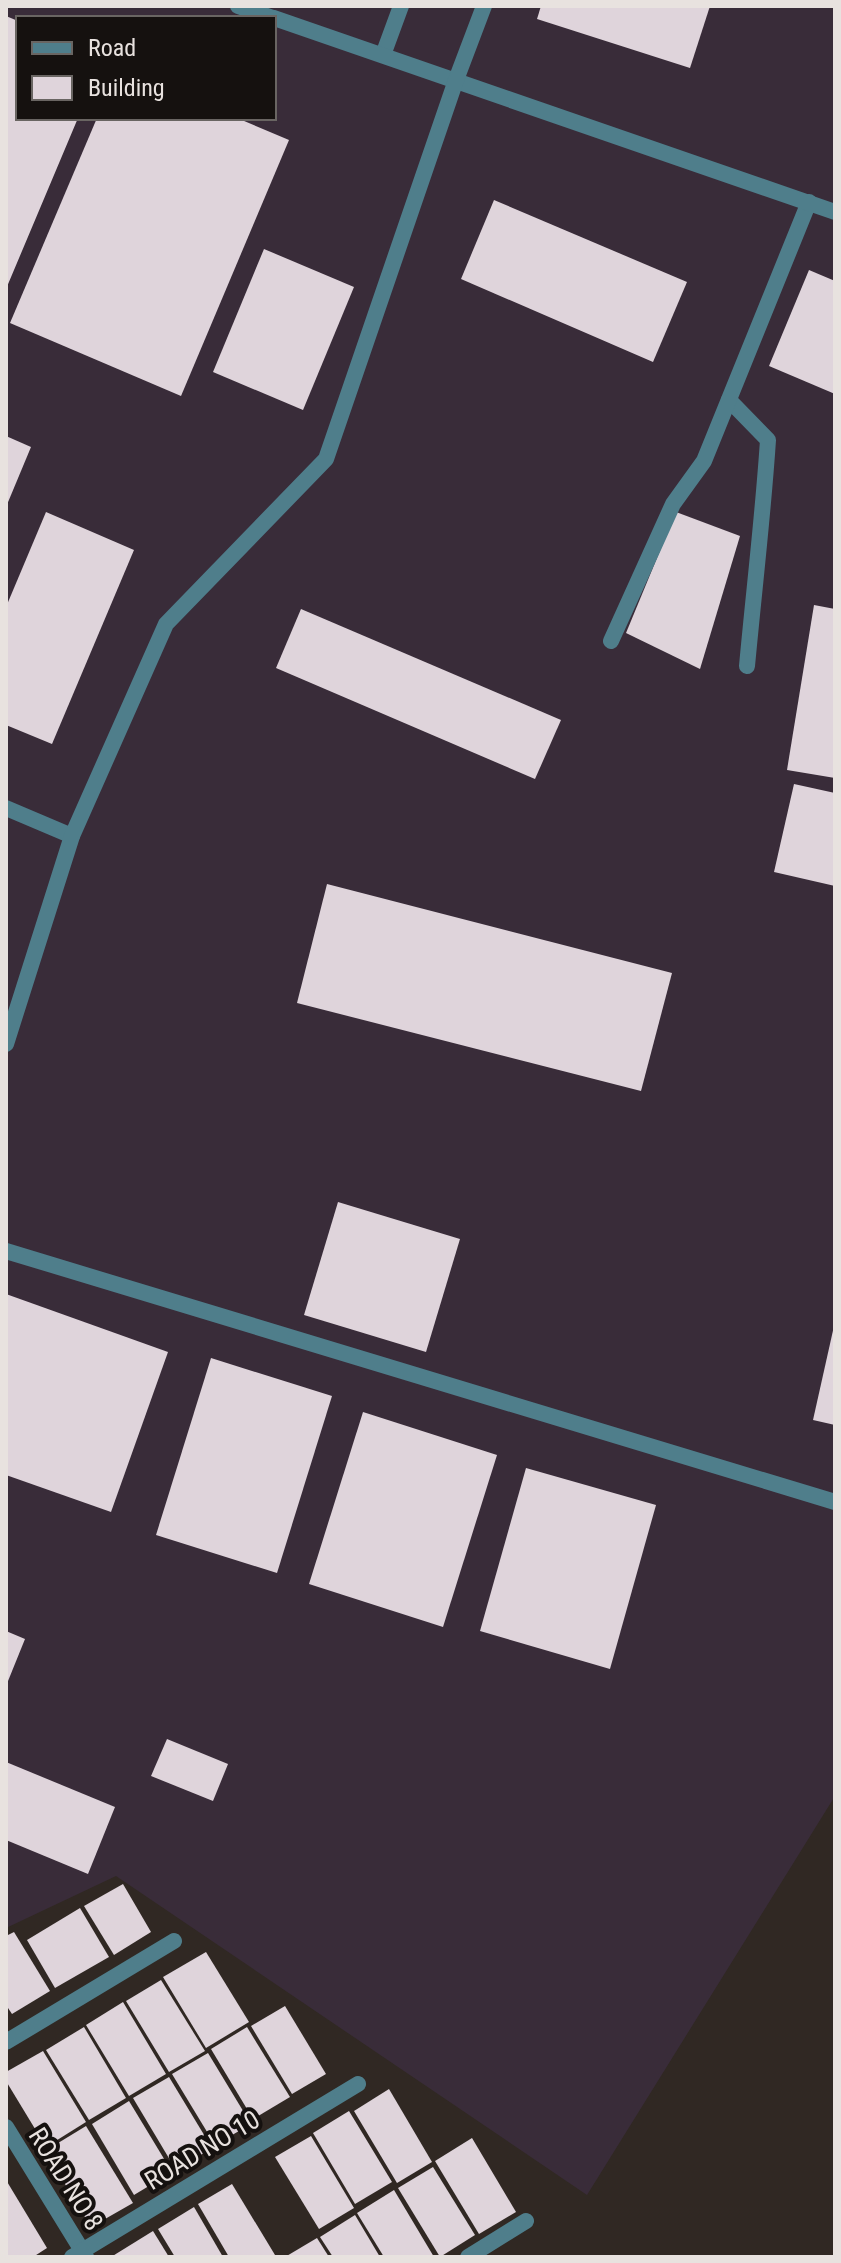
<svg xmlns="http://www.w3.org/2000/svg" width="841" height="2263" font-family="'Roboto Condensed',sans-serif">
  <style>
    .industrial { fill: #392c39; fill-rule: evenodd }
    .building { fill: #dfd4db }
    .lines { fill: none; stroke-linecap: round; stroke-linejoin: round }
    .service { stroke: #4f7e8b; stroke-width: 16 }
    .minor { stroke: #4f7e8b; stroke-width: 16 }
    .labels { text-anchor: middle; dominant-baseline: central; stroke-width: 8; stroke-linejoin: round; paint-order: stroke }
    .street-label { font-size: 26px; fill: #e8e2df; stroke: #15110f }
  </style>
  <rect width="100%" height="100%" fill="#302823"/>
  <path class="industrial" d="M 6,6 L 835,6 L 835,1796 L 587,2195 L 116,1876 L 6,1928 ZM 18,18 L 274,18 L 274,118 L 18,118 Z"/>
  <g class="building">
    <path d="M 541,6 L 710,6 L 690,68 L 537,19 Z"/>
    <path d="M 6,16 L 18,21 L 18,118 L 78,118 L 6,289 Z"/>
    <path d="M 97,118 L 237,118 L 289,140 L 181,396 L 10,323 Z"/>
    <path d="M 494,200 L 687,282 L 653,362 L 461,279 Z"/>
    <path d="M 264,249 L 354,287 L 303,410 L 213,372 Z"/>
    <path d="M 809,270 L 835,281 L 835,394 L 769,366 Z"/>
    <path d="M 6,436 L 31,447 L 6,507 Z"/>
    <path d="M 46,512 L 134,550 L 52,744 L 6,725 L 6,607 Z"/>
    <path d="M 676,512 L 740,536 L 700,669 L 626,633 Z"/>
    <path d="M 814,605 L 835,609 L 835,778 L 787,770 Z"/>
    <path d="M 301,609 L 561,720 L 535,779 L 276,668 Z"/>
    <path d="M 794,784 L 835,793 L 835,886 L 774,872 Z"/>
    <path d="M 327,884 L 672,973 L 641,1091 L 297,1003 Z"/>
    <path d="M 338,1202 L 460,1239 L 426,1352 L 304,1315 Z"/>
    <path d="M 6,1294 L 168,1352 L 111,1512 L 6,1475 Z"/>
    <path d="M 834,1326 L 835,1326 L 835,1425 L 813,1420 Z"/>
    <path d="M 211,1358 L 332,1396 L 277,1573 L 156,1535 Z"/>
    <path d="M 363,1412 L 497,1455 L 443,1627 L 309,1584 Z"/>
    <path d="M 526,1468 L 656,1505 L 610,1669 L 480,1631 Z"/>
    <path d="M 6,1631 L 25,1639 L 6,1686 Z"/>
    <path d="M 167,1739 L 228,1764 L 213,1801 L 151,1776 Z"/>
    <path d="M 6,1762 L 115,1807 L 88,1874 L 6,1840 Z"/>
    <path d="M 123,1884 L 151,1932 L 114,1955 L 84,1906 Z"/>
    <path d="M 80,1908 L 109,1957 L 55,1988 L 27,1940 Z"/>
    <path d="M 14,1932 L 50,1991 L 12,2014 L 6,2005 L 6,1936 Z"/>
    <path d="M 206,1952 L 249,2022 L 206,2048 L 163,1977 Z"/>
    <path d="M 161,1980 L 205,2051 L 169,2072 L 126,2001 Z"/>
    <path d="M 123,2002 L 166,2074 L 129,2096 L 86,2025 Z"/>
    <path d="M 285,2006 L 326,2074 L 292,2094 L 251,2026 Z"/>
    <path d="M 84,2027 L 126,2098 L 89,2120 L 46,2050 Z"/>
    <path d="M 247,2027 L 290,2097 L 253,2119 L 211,2049 Z"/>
    <path d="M 43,2051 L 86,2122 L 46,2147 L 6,2081 L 6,2072 Z"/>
    <path d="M 208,2053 L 251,2124 L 215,2145 L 172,2074 Z"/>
    <path d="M 169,2077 L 212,2148 L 176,2170 L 133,2098 Z"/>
    <path d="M 389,2089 L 432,2162 L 397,2183 L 354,2111 Z"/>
    <path d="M 129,2101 L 172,2172 L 134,2195 L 92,2124 Z"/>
    <path d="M 349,2111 L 392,2182 L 355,2204 L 313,2133 Z"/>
    <path d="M 86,2126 L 133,2203 L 91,2227 L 45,2151 Z"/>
    <path d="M 311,2136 L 354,2208 L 319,2229 L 275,2157 Z"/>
    <path d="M 472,2138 L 516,2212 L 479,2234 L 435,2161 Z"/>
    <path d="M 433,2167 L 475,2235 L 440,2257 L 398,2188 Z"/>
    <path d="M 6,2180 L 47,2248 L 33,2257 L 6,2257 Z"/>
    <path d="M 232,2184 L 275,2255 L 272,2257 L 229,2257 L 198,2204 Z"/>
    <path d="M 394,2190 L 434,2257 L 384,2257 L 357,2213 Z"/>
    <path d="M 194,2207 L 223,2257 L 175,2257 L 158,2229 Z"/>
    <path d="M 355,2215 L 380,2257 L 333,2257 L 320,2237 Z"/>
    <path d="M 153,2231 L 169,2257 L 111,2257 Z"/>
    <path d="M 317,2238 L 329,2257 L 285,2257 Z"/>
  </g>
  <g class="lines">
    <g class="service">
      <path d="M 383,55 L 401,6"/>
      <path d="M 729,400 L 768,440 C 763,516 754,590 747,666"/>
      <path d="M 611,641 L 673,504 L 704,461 L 809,202"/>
    </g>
    <g class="minor">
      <path d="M 238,6 L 273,18"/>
      <path d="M 274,18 L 835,212"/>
      <path d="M 6,808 L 72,836"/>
      <path d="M 6,1044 L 72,836 L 166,624 L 326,459 L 456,80 L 484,6"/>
      <path d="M 6,1251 L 835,1502"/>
      <path d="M 6,2042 L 174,1941"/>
      <path d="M 6,2127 L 86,2257"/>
      <path d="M 72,2257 L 358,2084"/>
      <path d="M 468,2257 L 526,2221"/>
    </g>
  </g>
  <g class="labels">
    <g class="street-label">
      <text transform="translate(202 2150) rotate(-31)">ROAD NO 10</text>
      <text transform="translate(66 2179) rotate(58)">ROAD NO 8</text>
    </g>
  </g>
  <rect width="841" height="2263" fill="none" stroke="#e8e2df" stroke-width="16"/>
  <rect x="16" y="16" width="260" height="104" fill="#15110f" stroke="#696562" stroke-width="2"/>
  <rect x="32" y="42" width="40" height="12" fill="#4f7e8b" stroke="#696562" stroke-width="2"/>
  <text x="88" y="56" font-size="24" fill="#e8e2df">Road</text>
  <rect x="32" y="76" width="40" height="24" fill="#dfd4db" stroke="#696562" stroke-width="2"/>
  <text x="88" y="96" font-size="24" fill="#e8e2df">Building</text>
</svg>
